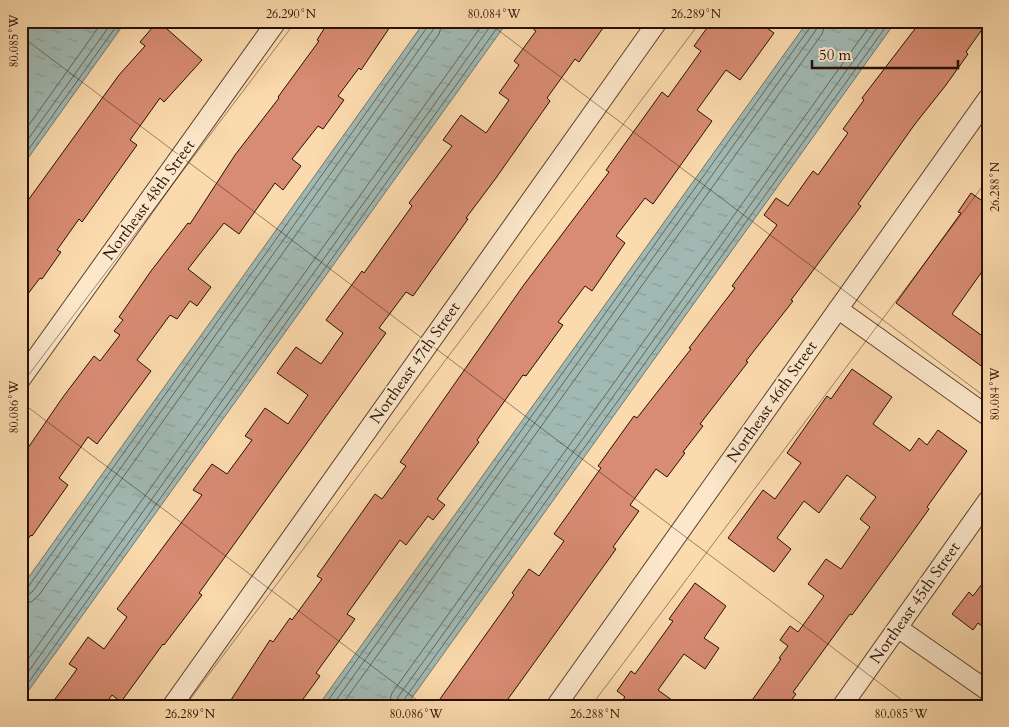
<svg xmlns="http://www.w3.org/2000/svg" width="1009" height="727" font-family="Cardo,serif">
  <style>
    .water { fill: url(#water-ripples); stroke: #70756d }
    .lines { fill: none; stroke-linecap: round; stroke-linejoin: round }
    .shore { stroke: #64645c; stroke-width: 1 }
    .building { fill: #d88c73; stroke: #270f04 }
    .street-casing { stroke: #5c422e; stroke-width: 21 }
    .street { stroke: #fce7ca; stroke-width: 19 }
    .ticks { fill: none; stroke: #270f04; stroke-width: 1; stroke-opacity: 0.45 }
    .labels { text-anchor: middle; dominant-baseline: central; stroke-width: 4; stroke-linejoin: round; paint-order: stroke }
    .street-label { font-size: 16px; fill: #270f04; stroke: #fce7ca }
    .neatline { fill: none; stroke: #270f04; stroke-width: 2 }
    .ticks-label { font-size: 12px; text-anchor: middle; fill: #270f04 }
  </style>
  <defs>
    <pattern id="water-ripples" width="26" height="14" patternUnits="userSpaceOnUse" patternTransform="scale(1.25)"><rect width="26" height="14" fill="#a1b9b3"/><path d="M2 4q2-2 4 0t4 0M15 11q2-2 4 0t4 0" fill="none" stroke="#8b9e98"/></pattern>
  </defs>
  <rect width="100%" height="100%" fill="#fbdaad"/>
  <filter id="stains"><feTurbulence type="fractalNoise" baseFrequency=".004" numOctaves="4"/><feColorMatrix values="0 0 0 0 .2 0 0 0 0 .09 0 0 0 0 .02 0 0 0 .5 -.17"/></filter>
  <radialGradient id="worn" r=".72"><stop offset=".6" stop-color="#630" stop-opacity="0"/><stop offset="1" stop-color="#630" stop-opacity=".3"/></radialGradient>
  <g class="water">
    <path d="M 21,21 L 126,21 L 21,168 Z"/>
    <path d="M 425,21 L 508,21 L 21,701 L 21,588 Z"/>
    <path d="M 808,21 L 896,21 L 406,706 L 318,706 Z"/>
  </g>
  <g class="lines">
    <g class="shore">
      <path d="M 21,136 L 103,21"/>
      <path d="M 21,149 L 113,21"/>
      <path d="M 21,160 L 120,21"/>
      <path d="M 21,590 L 28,587 L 428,26 L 429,21"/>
      <path d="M 21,596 L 28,595 L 33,591 L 433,30 L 435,21"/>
      <path d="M 21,604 L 31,602 L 39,595 L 439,34 L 443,21"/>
      <path d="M 21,669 L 485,21"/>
      <path d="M 21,682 L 494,21"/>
      <path d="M 21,693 L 502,21"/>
      <path d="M 324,706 L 811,26 L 812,21"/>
      <path d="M 332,706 L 816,30 L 818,21"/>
      <path d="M 341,706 L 822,34 L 826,21"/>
      <path d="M 388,706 L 392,693 L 873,21"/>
      <path d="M 396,706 L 398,697 L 882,21"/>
      <path d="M 402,706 L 403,701 L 890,21"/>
    </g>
  </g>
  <g class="building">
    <path d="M 158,21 L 202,60 L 164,102 L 160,98 L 130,140 L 137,145 L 82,222 L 79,219 L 57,250 L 61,252 L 42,279 L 40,278 L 21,303 L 21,210 L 119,75 L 145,46 L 140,42 Z"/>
    <path d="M 329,21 L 394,21 L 361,70 L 359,68 L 338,96 L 344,100 L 323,129 L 318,126 L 292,159 L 301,166 L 283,190 L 275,183 L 239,234 L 224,223 L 188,269 L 211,287 L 197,306 L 190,301 L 177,319 L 170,315 L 137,360 L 151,371 L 97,444 L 88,437 L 59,478 L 68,485 L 32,536 L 31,535 L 21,548 L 21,458 L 63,397 L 94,356 L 100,361 L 120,335 L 114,331 L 123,320 L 119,317 L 151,271 L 188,223 L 190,224 L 235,155 L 279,98 L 278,97 L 319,41 L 317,40 Z"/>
    <path d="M 523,21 L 608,21 L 579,62 L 575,59 L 547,98 L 550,101 L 496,178 L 466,218 L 468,219 L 413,296 L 406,292 L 379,328 L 386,333 L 199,593 L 202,595 L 164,645 L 163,644 L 121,702 L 112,695 L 104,706 L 50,706 L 77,669 L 69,664 L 88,637 L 104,649 L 127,617 L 117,609 L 202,495 L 193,490 L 212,464 L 227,474 L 252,440 L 245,436 L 265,408 L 288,424 L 308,395 L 277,373 L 296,347 L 321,364 L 343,333 L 326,320 L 362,271 L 364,273 L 412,206 L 409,203 L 452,146 L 443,140 L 461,115 L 486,133 L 509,100 L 499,93 L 519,65 L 514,61 L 536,31 Z"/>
    <path d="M 712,21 L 757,21 L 774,33 L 740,80 L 726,70 L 697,110 L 712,121 L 653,204 L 645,198 L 616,236 L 625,243 L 592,291 L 585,286 L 558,322 L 563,325 L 526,376 L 523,375 L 477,440 L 479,442 L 437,499 L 445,505 L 433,520 L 428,516 L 406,545 L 400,540 L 347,614 L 355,619 L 316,673 L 320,676 L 298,706 L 227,706 L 270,640 L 273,642 L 290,618 L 292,620 L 322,579 L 317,576 L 375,494 L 382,499 L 406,466 L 400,462 L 523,286 L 609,172 L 606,170 L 652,106 L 662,92 L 668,97 L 701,51 L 694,46 Z"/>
    <path d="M 921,21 L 988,21 L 966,52 L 968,54 L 946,85 L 915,124 L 858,204 L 861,206 L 791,300 L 793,301 L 746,361 L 748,362 L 700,424 L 703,426 L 683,452 L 685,453 L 667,477 L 656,469 L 630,505 L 639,511 L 613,547 L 616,549 L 503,706 L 435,706 L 514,595 L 512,593 L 529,569 L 539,576 L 564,541 L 554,534 L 601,468 L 598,466 L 634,416 L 637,418 L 691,349 L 689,348 L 735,288 L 732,286 L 777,225 L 764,215 L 776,198 L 788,206 L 813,171 L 818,175 L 848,133 L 843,129 L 864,100 L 862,98 Z"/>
    <path d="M 971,193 L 988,205 L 988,263 L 952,314 L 988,340 L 988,371 L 896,303 L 961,213 L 958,212 Z"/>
    <path d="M 852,369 L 892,397 L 873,424 L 910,451 L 919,438 L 927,445 L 938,430 L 967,451 L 927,507 L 929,509 L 904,544 L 852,615 L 850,614 L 793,692 L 796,694 L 787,706 L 748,706 L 781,659 L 779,658 L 788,646 L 780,640 L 790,626 L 798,632 L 824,596 L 808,584 L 826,559 L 841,569 L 870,527 L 860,519 L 876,497 L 847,475 L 819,513 L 804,501 L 777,538 L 791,549 L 774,572 L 728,538 L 763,490 L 775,499 L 801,463 L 787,453 L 827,396 L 831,399 Z"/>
    <path d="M 988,576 L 988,631 L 978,623 L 973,630 L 952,614 L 969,592 L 973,596 Z"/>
    <path d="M 695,583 L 726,606 L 704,638 L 719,648 L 705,669 L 684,654 L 658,690 L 680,706 L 618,706 L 625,697 L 617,691 L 631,671 L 635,674 L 673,621 L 669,619 Z"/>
  </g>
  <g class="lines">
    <defs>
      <g id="street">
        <path d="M 838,309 L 988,416"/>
        <path d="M 21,379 L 277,21"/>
        <path d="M 898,628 L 988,691"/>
        <path d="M 172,706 L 658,21"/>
        <path d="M 556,706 L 988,98"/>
        <path d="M 842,706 L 988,500"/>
      </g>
    </defs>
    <use href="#street" class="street-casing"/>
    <use href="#street" class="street"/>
  </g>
  <path class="ticks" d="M 486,21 L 988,399M 971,21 L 988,34M 21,36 L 910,706M 21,385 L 296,21M 21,402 L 425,706M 185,706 L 701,21M 591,706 L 988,179"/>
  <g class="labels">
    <g class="street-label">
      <text transform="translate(149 200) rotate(-54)">Northeast 48th Street</text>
      <text transform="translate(415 363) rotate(-55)">Northeast 47th Street</text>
      <text transform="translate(772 402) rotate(-55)">Northeast 46th Street</text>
      <text transform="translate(915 603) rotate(-55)">Northeast 45th Street</text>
    </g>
  </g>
  <rect width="1009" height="727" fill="none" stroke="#fbdaad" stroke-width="55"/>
  <path d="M812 60v8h146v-8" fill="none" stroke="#270f04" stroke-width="2.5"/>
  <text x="819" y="60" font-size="15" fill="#270f04" stroke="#fce7ca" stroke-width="4" paint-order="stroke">50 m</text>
  <rect x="28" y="28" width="954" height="672" class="neatline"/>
  <g class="ticks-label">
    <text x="291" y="18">26.290°N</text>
    <text x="494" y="18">80.084°W</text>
    <text x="696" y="18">26.289°N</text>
    <text transform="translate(14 41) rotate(-90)" y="4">80.085°W</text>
    <text transform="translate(995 187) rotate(-90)" y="4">26.288°N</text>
    <text transform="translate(995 394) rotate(-90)" y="4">80.084°W</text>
    <text transform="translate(14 407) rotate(-90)" y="4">80.086°W</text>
    <text x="190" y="718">26.289°N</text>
    <text x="416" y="718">80.086°W</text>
    <text x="595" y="718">26.288°N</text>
    <text x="901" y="718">80.085°W</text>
  </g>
  <rect width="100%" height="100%" filter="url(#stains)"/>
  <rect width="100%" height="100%" fill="url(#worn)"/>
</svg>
